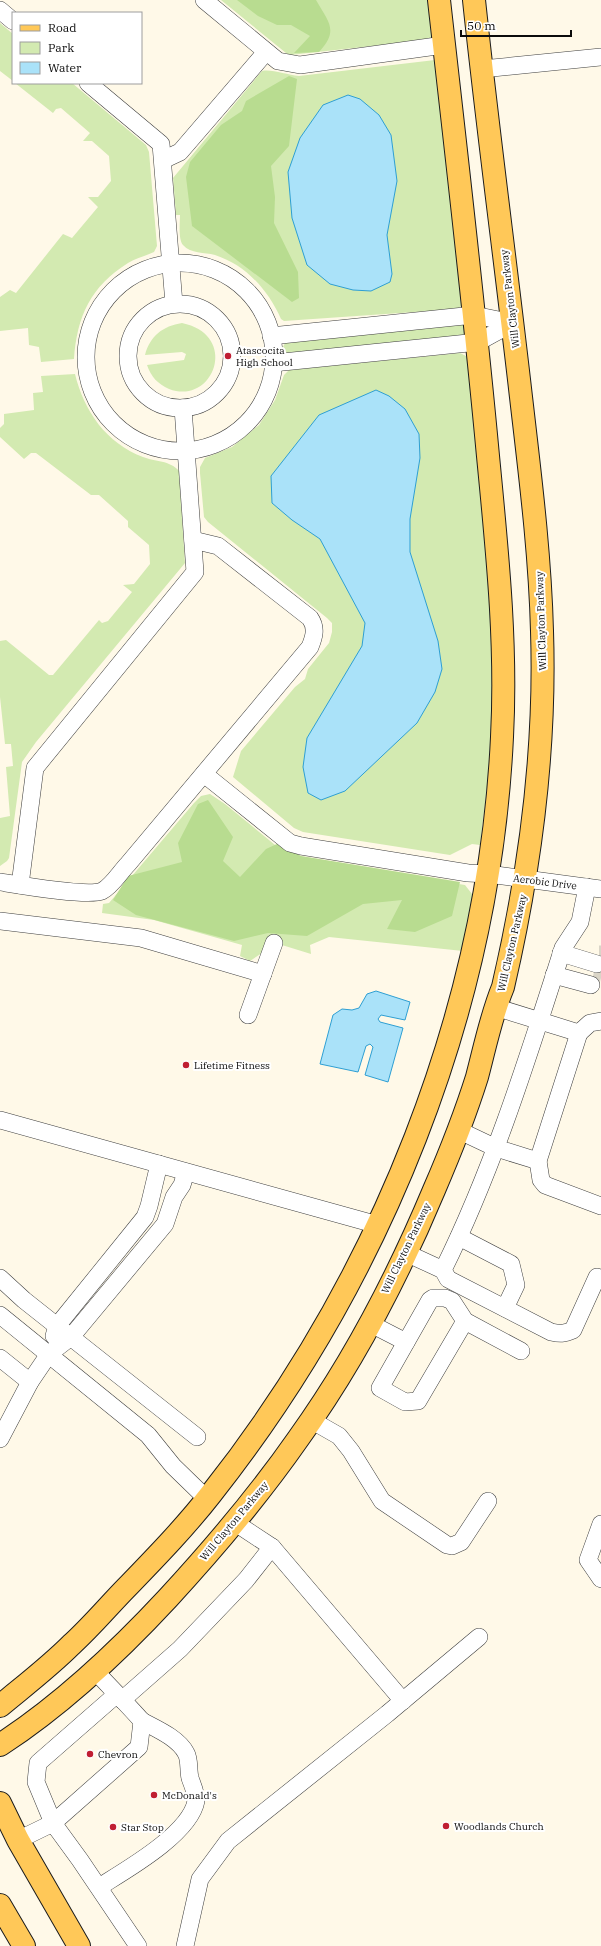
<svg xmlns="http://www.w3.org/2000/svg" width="601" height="1946" font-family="'IBM Plex Serif',serif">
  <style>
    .green { fill: #d3eab1 }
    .forest { fill: #b8dc90 }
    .water { fill: #aae2f9; stroke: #2e9fd3 }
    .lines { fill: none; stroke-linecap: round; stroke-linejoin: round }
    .minor-tunnel { stroke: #dad5c7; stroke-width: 17; stroke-dasharray: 17 8; stroke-linecap: butt }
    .minor-casing { stroke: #3e3e3e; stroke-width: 18 }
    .major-casing { stroke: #1c1c1c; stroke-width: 24 }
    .minor { stroke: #fff; stroke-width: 17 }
    .major { stroke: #ffc858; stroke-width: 22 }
    .poi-dot { fill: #c01e33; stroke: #fff; stroke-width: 1.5 }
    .labels { text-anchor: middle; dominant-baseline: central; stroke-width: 4; stroke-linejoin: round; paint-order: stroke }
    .street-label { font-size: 10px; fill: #0b0b0b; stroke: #fff }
    .poi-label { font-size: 10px; fill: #0b0b0b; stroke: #fff; text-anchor: start }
  </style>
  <rect width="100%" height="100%" fill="#fff9e8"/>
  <g class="green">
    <path d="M 221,0 L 431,0 L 433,38 L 427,40 L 290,55 L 286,53 Z"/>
    <path d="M 0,23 L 13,34 L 13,81 L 0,71 Z"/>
    <path d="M 435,60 L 463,304 L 458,309 L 284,321 L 281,319 C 268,290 246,265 215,255 C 204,252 191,254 183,245 C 178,239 180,222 180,215 L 176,215 L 173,178 L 262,71 C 272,69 287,75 299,76 Z"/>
    <path d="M 15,83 L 72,83 L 146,145 L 149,152 L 157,246 L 154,252 C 146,256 136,258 128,263 C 91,286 77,316 74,359 L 41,362 L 39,347 L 29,345 L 28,328 L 0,331 L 0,297 L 10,290 L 16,293 L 63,234 L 72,238 L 98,207 L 88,197 L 98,197 L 111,181 L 109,156 L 92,141 L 83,141 L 90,133 L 61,108 L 56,109 L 53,113 Z"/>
    <path d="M 182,323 C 240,335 214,406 169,389 C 158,384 151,377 147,365 L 184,360 L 186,354 L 182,352 L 145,355 C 150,336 163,326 182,323 Z"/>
    <path d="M 461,325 L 465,325 L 467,332 L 461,336 L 291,353 L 287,353 L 283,347 L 285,343 Z"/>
    <path d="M 460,353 L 470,358 L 495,591 L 492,721 L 489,770 L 480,845 L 472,844 L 450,855 L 303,832 L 294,828 L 233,777 L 241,751 L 295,687 L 305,679 L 308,669 L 329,643 L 332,632 L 332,623 L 327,618 L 208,522 L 204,517 L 200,473 L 200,467 L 205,458 L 232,447 L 259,425 L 275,400 L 284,375 L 289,370 Z"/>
    <path d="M 75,374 C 84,411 106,443 143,457 C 155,462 170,460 179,471 L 185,563 L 36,742 L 22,762 L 9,858 L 7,861 L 0,866 L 0,818 L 10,816 L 6,767 L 13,766 L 11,744 L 5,744 L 0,697 L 0,641 L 6,640 L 49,675 L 53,675 L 99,620 L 102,623 L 108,621 L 132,592 L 123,585 L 134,584 L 150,564 L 149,545 L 128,527 L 128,521 L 99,495 L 91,495 L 36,453 L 31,453 L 24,459 L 0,437 L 0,428 L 4,424 L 4,414 L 34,410 L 33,393 L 43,392 L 41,376 Z"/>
    <path d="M 210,794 L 225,804 L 291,858 L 465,885 L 472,894 L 473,899 L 463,951 L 329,937 L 310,945 L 311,954 L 269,941 L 265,951 L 250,961 L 240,956 L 242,945 L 154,920 L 102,913 L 103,904 L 109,903 L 194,803 L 201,796 Z"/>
  </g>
  <g class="forest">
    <path d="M 237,0 L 316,0 C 329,23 339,30 319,52 L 294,53 L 310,36 L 291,25 L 277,25 L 258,16 Z"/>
    <path d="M 289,76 L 297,79 L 289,146 L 271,166 L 275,197 L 274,223 L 298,272 L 299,298 L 292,302 L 192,226 L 186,177 L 190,162 L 221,125 L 242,111 L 246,101 Z"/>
    <path d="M 208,800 L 233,837 L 223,861 L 240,877 L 266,849 L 279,843 L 301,856 L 460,882 L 452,916 L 415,932 L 387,929 L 402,900 L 363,904 L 307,936 L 268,933 L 234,941 L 136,915 L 113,900 L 128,876 L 182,862 L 178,843 L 198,804 Z"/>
  </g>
  <g class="water">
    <path d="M 348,95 L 360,99 L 379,115 L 391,135 L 397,181 L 387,235 L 392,274 L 390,282 L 371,291 L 353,290 L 330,284 L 307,265 L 292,218 L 288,172 L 300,138 L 323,105 Z"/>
    <path d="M 376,390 L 389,396 L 405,409 L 419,434 L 420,458 L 410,519 L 410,552 L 438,641 L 442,669 L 435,692 L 417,723 L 345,791 L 321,800 L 308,793 L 303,767 L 307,738 L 362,646 L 365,623 L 320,539 L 292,520 L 272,503 L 271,476 L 319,415 Z"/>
    <path d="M 376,991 L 410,1002 L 405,1020 L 381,1015 L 378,1019 L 380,1022 L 403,1028 L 388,1082 L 365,1075 L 373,1047 L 370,1044 L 366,1046 L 358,1072 L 320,1064 L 333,1015 L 342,1009 L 352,1010 L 359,1008 L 367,994 Z"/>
  </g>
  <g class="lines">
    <g class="minor-tunnel">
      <path d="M 599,954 L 601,954"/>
      <path d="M 593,976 L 601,978"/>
    </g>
    <defs>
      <g id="minor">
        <path d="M 204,0 L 278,61 L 300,65 L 444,45"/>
        <path d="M 0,10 L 13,21"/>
        <path d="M 482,69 L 601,57"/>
        <path d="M 88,83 L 161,144 L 174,304"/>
        <path d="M 163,160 L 180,152 L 266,52"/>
        <circle cx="180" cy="357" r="94"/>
        <circle cx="180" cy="356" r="52"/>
        <path d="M 271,336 L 474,315 L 513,323"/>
        <path d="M 273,363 L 478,342 L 513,323"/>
        <path d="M 204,774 L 290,843 L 301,846 L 468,873 L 488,874 L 601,889"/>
        <path d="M 0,882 C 19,885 88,897 102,891 C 112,886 120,872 128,864 L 310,647 C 314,637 317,628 310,618 L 218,546 L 193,540"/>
        <path d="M 20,885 L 35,768 L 195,572 L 183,408"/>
        <path d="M 587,887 L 580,922 L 563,948 C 528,1057 494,1167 443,1270 L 448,1279 L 551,1332 C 560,1334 564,1334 573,1330 L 597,1277"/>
        <path d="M 0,921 L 141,938 L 263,974"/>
        <path d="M 561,953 L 597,964"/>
        <path d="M 554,975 L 591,985"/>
        <path d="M 495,1007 L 579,1033 L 590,1023 L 601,1021"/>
        <path d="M 248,1015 L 274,943"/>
        <path d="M 0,1120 L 378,1225"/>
        <path d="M 458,1130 L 496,1148 L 538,1161 L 541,1180 L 545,1185 L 601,1206"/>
        <path d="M 538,1161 L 579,1033"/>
        <path d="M 459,1237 L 511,1264 L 516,1285 L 505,1308"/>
        <path d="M 406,1253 L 443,1270"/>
        <path d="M 0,1278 L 24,1300 L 197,1437"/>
        <path d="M 0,1315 L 148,1435 L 173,1466 L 207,1499"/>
        <path d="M 465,1321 L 418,1401 L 405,1402 L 380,1388 L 430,1300 L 433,1298 L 445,1298 L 452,1301 L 465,1321 L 521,1351"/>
        <path d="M 369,1323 L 406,1342"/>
        <path d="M 54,1336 L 57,1326 L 145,1217 L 149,1206 L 159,1164"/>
        <path d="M 0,1358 L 30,1382"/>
        <path d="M 311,1420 L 339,1436 L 351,1451 L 382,1501 L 447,1545 L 452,1546 L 461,1542 L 488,1501"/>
        <path d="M 0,1439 L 30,1382 L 49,1354 L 71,1337 L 165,1224 L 174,1197 L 182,1185 L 186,1172"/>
        <path d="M 234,1522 L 272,1547 L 403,1701"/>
        <path d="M 601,1524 L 588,1560 L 601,1579"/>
        <path d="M 95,1671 C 111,1688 127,1704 142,1721 L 139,1747 L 53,1823 L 36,1782 L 38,1763 L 117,1694"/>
        <path d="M 122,1700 L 180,1649 L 246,1580 L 272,1547"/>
        <path d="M 18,1840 L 53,1823 L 80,1860 L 138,1946"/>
        <path d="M 99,1887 C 126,1870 190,1834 196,1801 C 197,1795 192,1784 190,1778 C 188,1770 190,1760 186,1753 C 178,1738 157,1729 142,1721"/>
        <path d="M 185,1946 L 200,1879 L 228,1841 L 387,1714 L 479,1637"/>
      </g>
      <g id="major">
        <path d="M 0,1706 C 24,1686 49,1667 71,1645 C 92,1626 110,1604 130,1584 C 158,1555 186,1526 211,1494 C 381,1279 489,1011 502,737 C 507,643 497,550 488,456 C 474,304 456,152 439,0"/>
        <path d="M 0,1745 C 63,1704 117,1653 168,1598 C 214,1548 259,1495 298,1439 C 352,1364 398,1276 434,1190 C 450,1153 465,1115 477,1077 C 485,1047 491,1016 503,987 C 530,871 546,751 542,631 C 540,553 530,475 521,397 C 506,265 488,133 474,0"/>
        <path d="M 0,1803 L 18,1840 L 79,1946"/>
        <path d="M 0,1905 L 24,1946"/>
      </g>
    </defs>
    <use href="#minor" class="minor-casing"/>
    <use href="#major" class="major-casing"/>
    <use href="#minor" class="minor"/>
    <use href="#major" class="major"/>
  </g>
  <g class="poi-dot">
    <circle cx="228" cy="356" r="4"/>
    <circle cx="186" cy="1065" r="4"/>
    <circle cx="90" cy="1754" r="4"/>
    <circle cx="154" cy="1795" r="4"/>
    <circle cx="446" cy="1826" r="4"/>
    <circle cx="113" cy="1827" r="4"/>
  </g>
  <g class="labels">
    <g class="street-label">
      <text transform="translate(510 299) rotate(-97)">Will Clayton Parkway</text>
      <text transform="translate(541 621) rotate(-92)">Will Clayton Parkway</text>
      <text transform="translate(545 882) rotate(7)">Aerobic Drive</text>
      <text transform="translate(512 943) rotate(-77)">Will Clayton Parkway</text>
      <text transform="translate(406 1248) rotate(-64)">Will Clayton Parkway</text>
      <text transform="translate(234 1521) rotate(-50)">Will Clayton Parkway</text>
    </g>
    <g class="poi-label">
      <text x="236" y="350">Atascocita<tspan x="236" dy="12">High School</tspan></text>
      <text x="194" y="1065">Lifetime Fitness</text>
      <text x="98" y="1754">Chevron</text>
      <text x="162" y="1795">McDonald's</text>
      <text x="454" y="1826">Woodlands Church</text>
      <text x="121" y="1827">Star Stop</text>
    </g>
  </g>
  <rect x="12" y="12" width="130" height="72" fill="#ffffff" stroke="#9d9d9d"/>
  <rect x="20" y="25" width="20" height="6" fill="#ffc858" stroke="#9d9d9d"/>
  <text x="48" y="32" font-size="12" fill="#0b0b0b">Road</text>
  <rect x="20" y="42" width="20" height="12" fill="#d3eab1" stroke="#9d9d9d"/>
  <text x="48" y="52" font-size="12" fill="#0b0b0b">Park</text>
  <rect x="20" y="62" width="20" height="12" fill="#aae2f9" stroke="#9d9d9d"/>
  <text x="48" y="72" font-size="12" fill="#0b0b0b">Water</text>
  <path d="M461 30v6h110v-6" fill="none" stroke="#0b0b0b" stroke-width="2"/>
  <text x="467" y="30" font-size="12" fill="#0b0b0b" stroke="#ffffff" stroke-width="3" paint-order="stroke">50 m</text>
</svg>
